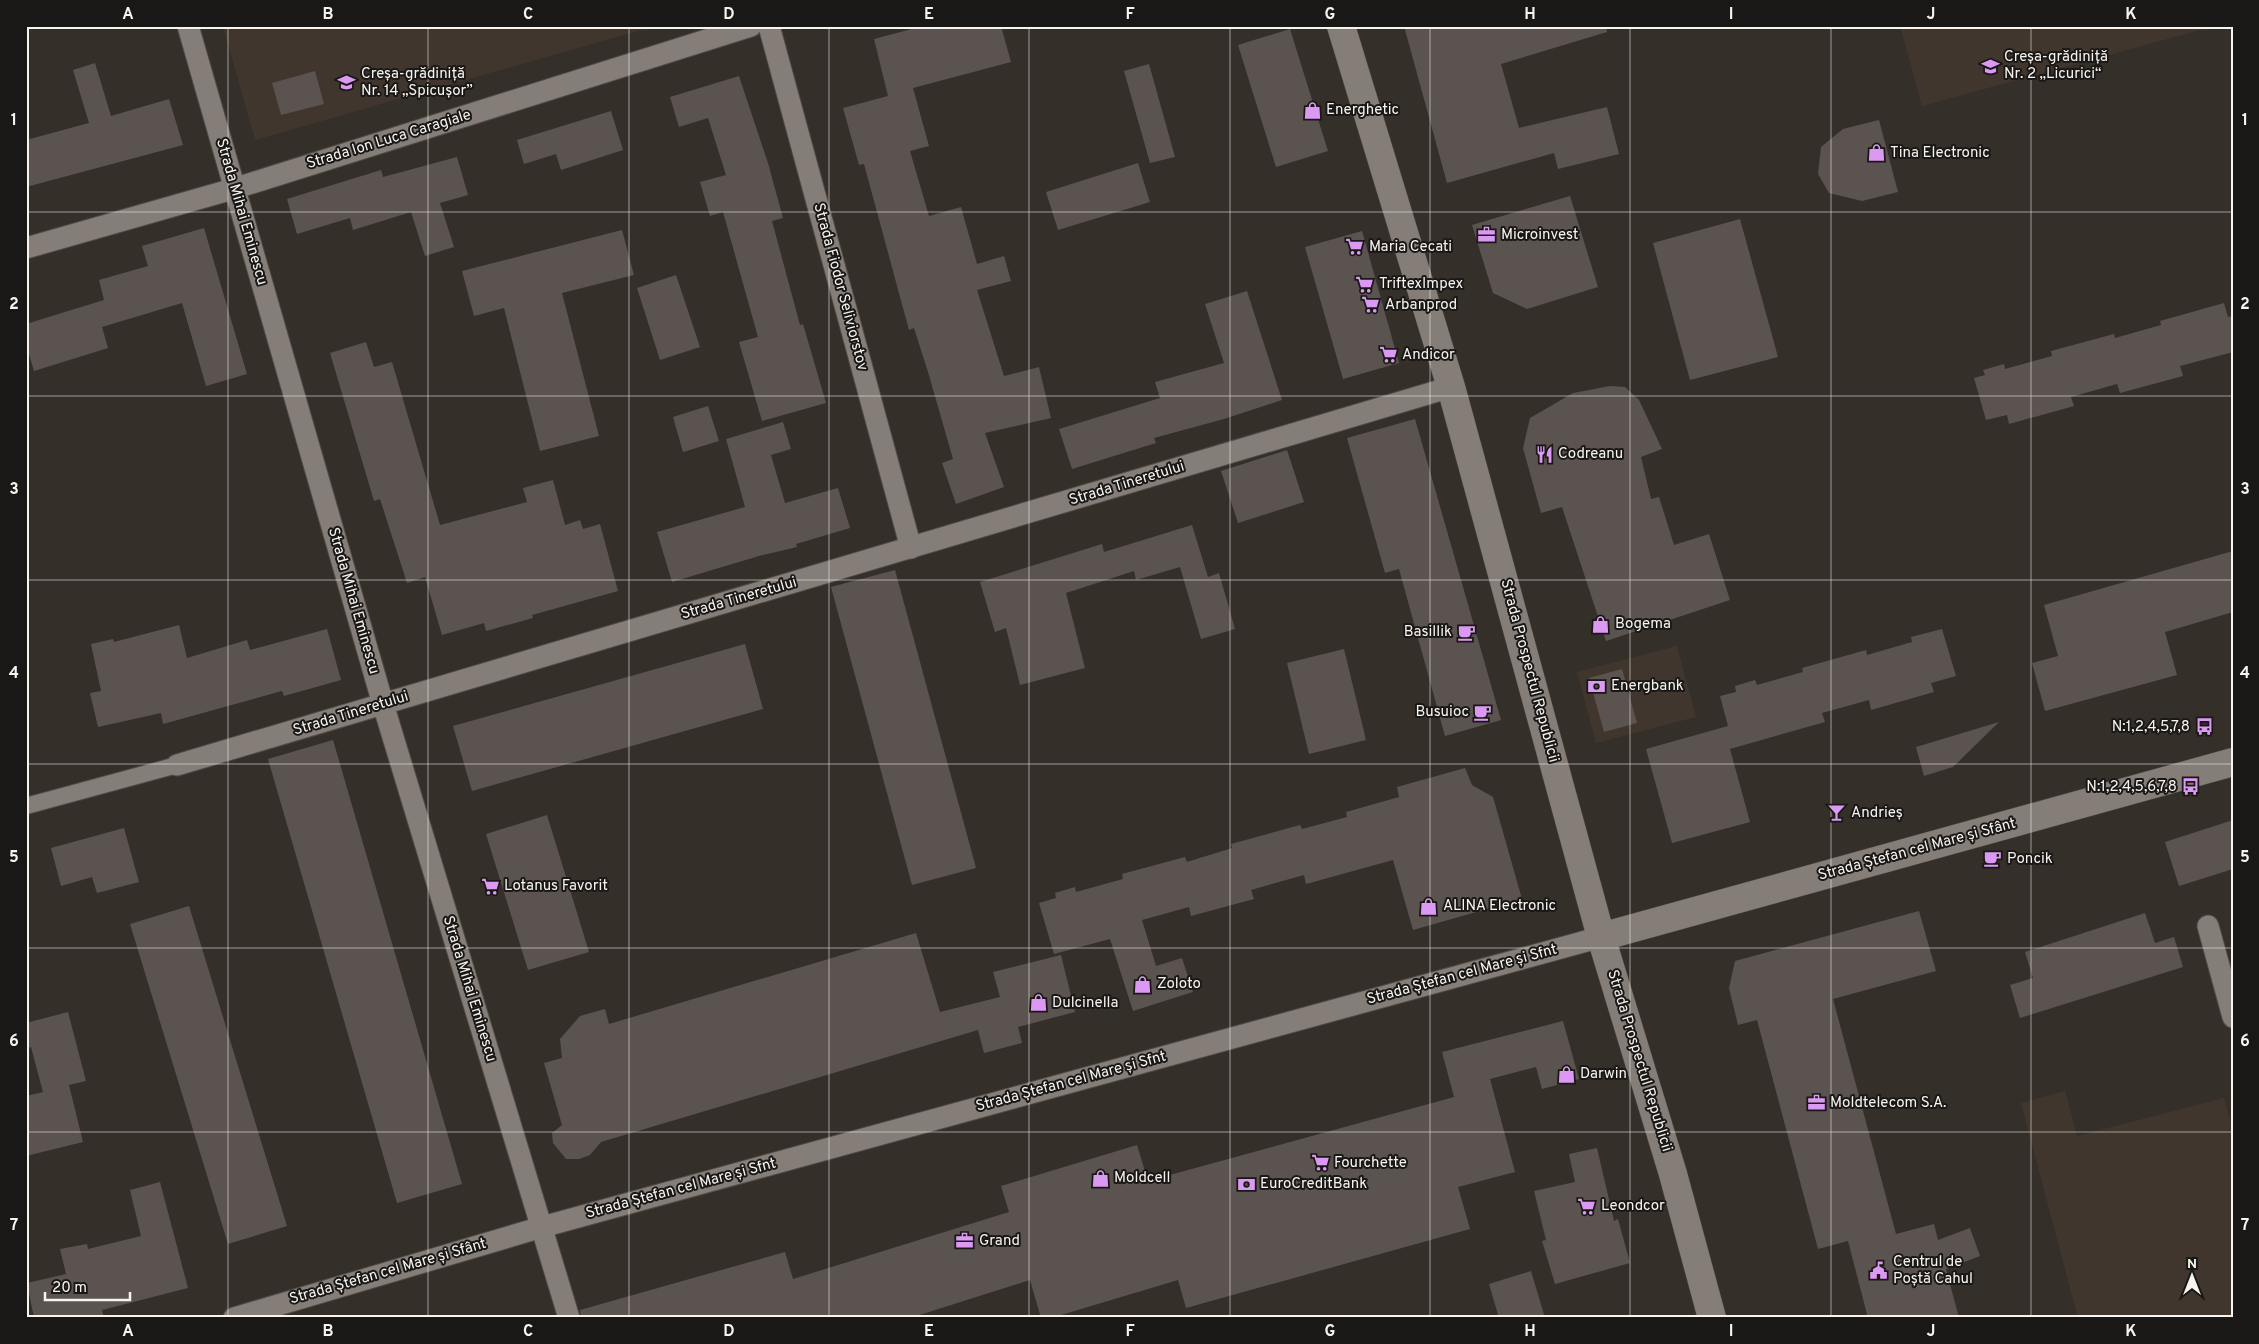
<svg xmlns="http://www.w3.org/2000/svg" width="2259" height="1344" font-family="Overpass,sans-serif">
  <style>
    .built { fill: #41362d }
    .building { fill: #5b5350 }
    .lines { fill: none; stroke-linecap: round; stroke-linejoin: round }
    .pedestrian-casing { stroke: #514c48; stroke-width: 18 }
    .minor-casing { stroke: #514c48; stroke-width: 23 }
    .secondary-casing { stroke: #514c48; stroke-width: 29 }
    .pedestrian { stroke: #857e78; stroke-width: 16 }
    .minor { stroke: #857e78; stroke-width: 21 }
    .secondary { stroke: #857e78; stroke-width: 28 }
    .grid { fill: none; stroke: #f7f4f0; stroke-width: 1; stroke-opacity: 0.55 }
    .labels { text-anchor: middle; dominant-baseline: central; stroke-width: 4; stroke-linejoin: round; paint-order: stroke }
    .poi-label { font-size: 15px; fill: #f7f4f0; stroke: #1a1816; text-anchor: start }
    .street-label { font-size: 15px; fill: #f7f4f0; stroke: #1a1816 }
    .neatline { fill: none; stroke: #f7f4f0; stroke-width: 2 }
    .grid-label { font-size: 16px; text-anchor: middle; font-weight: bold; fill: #f7f4f0 }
  </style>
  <rect width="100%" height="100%" fill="#352f2a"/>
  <g class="built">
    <path d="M 223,26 L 655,26 L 255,140 Z"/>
    <path d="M 1900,26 L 2215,26 L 1922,106 Z"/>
    <path d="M 1677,646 L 1696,717 L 1596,743 L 1577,672 Z"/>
    <path d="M 2065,1091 L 2077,1136 L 2224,1098 L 2233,1130 L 2233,1318 L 2078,1318 L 2021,1103 Z"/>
  </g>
  <g class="building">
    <path d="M 923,26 L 1001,26 L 1011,62 L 913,88 L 929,146 L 910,151 L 929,216 L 961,207 L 977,264 L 1004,256 L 1011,281 L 977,290 L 1004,376 L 1039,367 L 1051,418 L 985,433 L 1004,487 L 956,504 L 942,463 L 953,459 L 928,372 L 914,328 L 909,330 L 864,164 L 859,165 L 843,108 L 888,96 L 874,39 Z"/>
    <path d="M 1404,26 L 1606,26 L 1607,32 L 1501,64 L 1519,128 L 1607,107 L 1619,154 L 1558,169 L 1554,153 L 1447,183 Z"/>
    <path d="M 1290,29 L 1328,151 L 1276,167 L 1238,45 Z"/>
    <path d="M 95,63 L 111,116 L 169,99 L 183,145 L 26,187 L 26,140 L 89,123 L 73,70 Z"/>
    <path d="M 1149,64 L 1175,157 L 1150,163 L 1124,71 Z"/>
    <path d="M 315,71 L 324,104 L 281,115 L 272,83 Z"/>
    <path d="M 739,76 L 768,163 L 783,218 L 772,221 L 800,325 L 803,324 L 826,403 L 762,421 L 739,342 L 758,337 L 723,212 L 710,216 L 700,182 L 726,175 L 708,118 L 679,127 L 670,97 Z"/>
    <path d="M 611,111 L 623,150 L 561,170 L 556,154 L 524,164 L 517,140 Z"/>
    <path d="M 1879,120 L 1898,192 L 1862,201 L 1829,193 L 1818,174 L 1821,147 L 1843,129 Z"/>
    <path d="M 457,157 L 468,195 L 440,203 L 454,247 L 425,256 L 411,212 L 353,230 L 350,218 L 297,234 L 287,199 L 381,170 L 383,177 Z"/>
    <path d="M 1138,163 L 1150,202 L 1058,230 L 1046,192 Z"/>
    <path d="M 1570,196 L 1598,287 L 1527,309 L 1493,293 L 1472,225 Z"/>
    <path d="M 1740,219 L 1778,357 L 1690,380 L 1653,243 Z"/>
    <path d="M 204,228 L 247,374 L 206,386 L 182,303 L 102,327 L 108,348 L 34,371 L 26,344 L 26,324 L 104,300 L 99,280 L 148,266 L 142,246 Z"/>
    <path d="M 622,230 L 634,275 L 562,293 L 599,436 L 540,451 L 504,308 L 474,316 L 462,271 Z"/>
    <path d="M 1362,231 L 1399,363 L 1343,379 L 1305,247 Z"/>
    <path d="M 676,275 L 700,347 L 660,360 L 637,288 Z"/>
    <path d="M 1247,291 L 1282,400 L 1224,419 L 1154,438 L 1156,443 L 1072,469 L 1059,429 L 1160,398 L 1155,382 L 1224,363 L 1205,304 Z"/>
    <path d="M 2224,303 L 2228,317 L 2233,316 L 2233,352 L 2180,366 L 2183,376 L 2120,393 L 2117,384 L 2071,397 L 2074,406 L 2009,424 L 2007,415 L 1986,420 L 1974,378 L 1985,375 L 1983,370 L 2004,364 L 2005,369 L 2052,356 L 2051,351 L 2114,334 L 2115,338 L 2161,325 L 2160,321 Z"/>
    <path d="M 366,342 L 374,367 L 392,362 L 440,525 L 527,502 L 523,488 L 553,480 L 565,525 L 580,520 L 583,529 L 600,524 L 618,591 L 532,615 L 533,618 L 486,631 L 484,623 L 442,635 L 425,577 L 407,583 L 380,499 L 374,501 L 330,353 Z"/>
    <path d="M 1610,386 L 1625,387 L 1639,400 L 1662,449 L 1641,457 L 1651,499 L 1659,497 L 1674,545 L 1709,534 L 1730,600 L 1606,641 L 1562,507 L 1541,513 L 1523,448 L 1530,418 L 1573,393 Z"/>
    <path d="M 708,406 L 719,441 L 683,452 L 673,417 Z"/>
    <path d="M 1415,419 L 1501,720 L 1445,736 L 1399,569 L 1385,573 L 1347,438 Z"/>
    <path d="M 783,422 L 791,449 L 771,455 L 785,503 L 838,488 L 850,528 L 796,544 L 797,547 L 759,556 L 672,582 L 657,532 L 745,507 L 726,439 Z"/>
    <path d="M 1287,450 L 1304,502 L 1238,523 L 1221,471 Z"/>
    <path d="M 1192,525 L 1208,577 L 1219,573 L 1235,629 L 1201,639 L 1180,567 L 1136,580 L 1134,571 L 1066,593 L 1085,668 L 1020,685 L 1006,628 L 995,632 L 980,582 L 1102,544 L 1104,552 Z"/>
    <path d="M 2233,551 L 2233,612 L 2165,632 L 2177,675 L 2045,711 L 2032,663 L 2058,656 L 2044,605 Z"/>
    <path d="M 895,570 L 976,868 L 912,885 L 831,587 Z"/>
    <path d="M 179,625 L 187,658 L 247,640 L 250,650 L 327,629 L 341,680 L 284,696 L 282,691 L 163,724 L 161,713 L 98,727 L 90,693 L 101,691 L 91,644 L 113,639 L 114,642 Z"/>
    <path d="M 1942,629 L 1956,676 L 1931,683 L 1934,692 L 1871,710 L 1869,700 L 1822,713 L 1825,722 L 1730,749 L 1750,822 L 1672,843 L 1646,749 L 1728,726 L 1720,696 L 1736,692 L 1735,686 L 1755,680 L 1757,685 L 1803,672 L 1802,668 L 1866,650 L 1867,655 L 1912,642 L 1911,637 Z"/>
    <path d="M 745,644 L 763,709 L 472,791 L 453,726 Z"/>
    <path d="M 1344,649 L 1366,740 L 1309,754 L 1287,663 Z"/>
    <path d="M 1622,669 L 1637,723 L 1604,732 L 1589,678 Z"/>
    <path d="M 1999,722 L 1953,767 L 1924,776 L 1916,747 Z"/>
    <path d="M 333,740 L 462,1184 L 397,1203 L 268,759 Z"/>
    <path d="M 1465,768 L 1472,785 L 1493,797 L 1522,899 L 1413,930 L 1393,860 L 1306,884 L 1304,875 L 1251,890 L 1254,899 L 1191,916 L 1189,907 L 1142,920 L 1156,966 L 1182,958 L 1193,992 L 1133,1011 L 1110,939 L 1054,954 L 1039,903 L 1056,898 L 1055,893 L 1075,887 L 1076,892 L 1123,879 L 1122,874 L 1185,857 L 1187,862 L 1232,848 L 1231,844 L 1300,825 L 1302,829 L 1347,817 L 1346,812 L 1399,797 L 1397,787 Z"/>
    <path d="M 547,815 L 589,952 L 528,970 L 486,834 Z"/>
    <path d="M 2233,820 L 2233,869 L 2179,886 L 2165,842 Z"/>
    <path d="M 124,828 L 139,882 L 97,893 L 92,877 L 61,886 L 51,848 Z"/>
    <path d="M 189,906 L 287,1226 L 228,1244 L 130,924 Z"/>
    <path d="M 1919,911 L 1936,971 L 1833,999 L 1896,1234 L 1934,1224 L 1938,1240 L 1970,1228 L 1980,1256 L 1946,1269 L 1959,1318 L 1868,1318 L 1848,1241 L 1818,1249 L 1757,1020 L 1738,1025 L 1729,988 L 1735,961 Z"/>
    <path d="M 2145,913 L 2155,943 L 2174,937 L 2183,967 L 2020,1018 L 2010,985 L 2033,978 L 2025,952 Z"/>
    <path d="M 916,933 L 940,1012 L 1000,997 L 993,972 L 1061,955 L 1075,1012 L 1018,1027 L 1022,1043 L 984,1053 L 978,1030 L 601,1142 L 590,1155 L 579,1159 L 566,1159 L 553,1143 L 552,1133 L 562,1125 L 544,1063 L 562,1058 L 560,1039 L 580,1016 L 605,1009 L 609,1024 Z"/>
    <path d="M 68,1012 L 86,1081 L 69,1085 L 83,1142 L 26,1156 L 26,1096 L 43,1092 L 31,1047 L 26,1049 L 26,1023 Z"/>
    <path d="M 1563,1021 L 1579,1079 L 1542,1089 L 1536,1067 L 1490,1079 L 1515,1172 L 1458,1187 L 1470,1229 L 1186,1308 L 1178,1280 L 1051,1318 L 1041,1318 L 1030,1280 L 910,1318 L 581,1318 L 580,1310 L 785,1252 L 793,1279 L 1009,1212 L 1001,1186 L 1137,1145 L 1148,1181 L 1454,1097 L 1442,1052 Z"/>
    <path d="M 1597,1148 L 1614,1221 L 1618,1219 L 1630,1263 L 1555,1284 L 1542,1241 L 1546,1240 L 1534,1191 L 1575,1182 L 1569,1154 Z"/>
    <path d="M 160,1182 L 188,1288 L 102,1310 L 104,1318 L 34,1318 L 27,1283 L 66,1274 L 60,1249 L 87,1244 L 88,1249 L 141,1236 L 130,1190 Z"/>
    <path d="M 1531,1271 L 1545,1318 L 1499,1318 L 1489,1284 Z"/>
  </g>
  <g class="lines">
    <defs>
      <path id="pedestrian" d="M 26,806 L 177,765"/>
      <g id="minor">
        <path d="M 188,26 L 383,704 L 569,1318"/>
        <path d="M 769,26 L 911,548"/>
        <path d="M 26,248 L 233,189 L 751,26"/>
        <path d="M 177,765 L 1451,387"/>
        <path d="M 2208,926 L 2233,1017"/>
        <path d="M 234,1318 L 542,1227 L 1601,937"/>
      </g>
      <g id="secondary">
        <path d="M 1341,26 L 1451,387 L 1601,937 L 1673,1174 L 1712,1318"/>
        <path d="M 1601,937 L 2233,762"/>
      </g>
    </defs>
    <use href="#pedestrian" class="pedestrian-casing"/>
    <use href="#minor" class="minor-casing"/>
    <use href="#secondary" class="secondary-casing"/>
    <use href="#pedestrian" class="pedestrian"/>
    <use href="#minor" class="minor"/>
    <use href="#secondary" class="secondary"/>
  </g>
  <path class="grid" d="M 228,26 L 228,1318M 428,26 L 428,1318M 629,26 L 629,1318M 829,26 L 829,1318M 1029,26 L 1029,1318M 1230,26 L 1230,1318M 1430,26 L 1430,1318M 1630,26 L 1630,1318M 1831,26 L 1831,1318M 2031,26 L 2031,1318M 26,212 L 2233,212M 26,396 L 2233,396M 26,580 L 2233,580M 26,764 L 2233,764M 26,948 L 2233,948M 26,1132 L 2233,1132"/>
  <defs>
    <symbol id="school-bare" viewBox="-9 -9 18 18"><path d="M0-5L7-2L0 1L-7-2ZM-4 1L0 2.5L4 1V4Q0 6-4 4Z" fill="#dc99f4" stroke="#1a1816" stroke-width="2.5" paint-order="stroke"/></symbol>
    <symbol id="shop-bare" viewBox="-9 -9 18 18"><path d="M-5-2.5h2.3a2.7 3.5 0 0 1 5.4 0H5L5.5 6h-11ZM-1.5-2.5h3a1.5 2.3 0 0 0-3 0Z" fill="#dc99f4" stroke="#1a1816" stroke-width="2.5" paint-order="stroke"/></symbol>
    <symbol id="office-bare" viewBox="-9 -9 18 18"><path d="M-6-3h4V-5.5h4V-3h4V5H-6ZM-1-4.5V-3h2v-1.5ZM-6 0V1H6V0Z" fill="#dc99f4" stroke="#1a1816" stroke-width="2.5" paint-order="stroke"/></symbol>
    <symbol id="supermarket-bare" viewBox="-9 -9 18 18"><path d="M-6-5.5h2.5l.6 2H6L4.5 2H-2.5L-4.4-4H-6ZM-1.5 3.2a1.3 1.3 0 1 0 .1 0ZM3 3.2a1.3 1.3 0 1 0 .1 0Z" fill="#dc99f4" stroke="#1a1816" stroke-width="2.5" paint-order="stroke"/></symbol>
    <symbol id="restaurant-bare" viewBox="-9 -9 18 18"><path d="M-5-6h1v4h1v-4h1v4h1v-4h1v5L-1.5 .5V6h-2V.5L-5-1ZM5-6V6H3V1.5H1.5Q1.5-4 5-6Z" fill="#dc99f4" stroke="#1a1816" stroke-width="2.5" paint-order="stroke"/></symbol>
    <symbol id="cafe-bare" viewBox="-9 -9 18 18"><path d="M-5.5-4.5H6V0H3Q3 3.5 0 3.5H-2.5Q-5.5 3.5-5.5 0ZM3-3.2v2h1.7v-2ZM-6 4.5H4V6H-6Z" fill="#dc99f4" stroke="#1a1816" stroke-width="2.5" paint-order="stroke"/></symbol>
    <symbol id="bank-bare" viewBox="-9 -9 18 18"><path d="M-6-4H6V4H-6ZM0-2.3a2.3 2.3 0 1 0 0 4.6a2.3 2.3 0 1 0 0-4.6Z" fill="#dc99f4" stroke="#1a1816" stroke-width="2.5" paint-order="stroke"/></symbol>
    <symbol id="bus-bare" viewBox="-9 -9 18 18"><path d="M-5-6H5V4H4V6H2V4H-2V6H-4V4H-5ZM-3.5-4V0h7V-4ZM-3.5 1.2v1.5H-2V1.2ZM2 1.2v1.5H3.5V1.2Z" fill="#dc99f4" stroke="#1a1816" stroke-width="2.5" paint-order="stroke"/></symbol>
    <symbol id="bar-bare" viewBox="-9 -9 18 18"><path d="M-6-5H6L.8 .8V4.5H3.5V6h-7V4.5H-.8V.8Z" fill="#dc99f4" stroke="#1a1816" stroke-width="2.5" paint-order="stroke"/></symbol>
    <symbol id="civic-bare" viewBox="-9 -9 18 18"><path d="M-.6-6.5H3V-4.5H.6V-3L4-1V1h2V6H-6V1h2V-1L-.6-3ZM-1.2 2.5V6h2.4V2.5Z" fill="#dc99f4" stroke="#1a1816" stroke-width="2.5" paint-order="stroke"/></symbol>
  </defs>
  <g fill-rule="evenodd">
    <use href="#school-bare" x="1978" y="54" width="25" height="25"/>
    <use href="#school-bare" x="334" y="70" width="25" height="25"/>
    <use href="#shop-bare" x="1300" y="98" width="25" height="25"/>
    <use href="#shop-bare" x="1864" y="140" width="25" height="25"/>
    <use href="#office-bare" x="1474" y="222" width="25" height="25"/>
    <use href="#supermarket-bare" x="1342" y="234" width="25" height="25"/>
    <use href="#supermarket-bare" x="1352" y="272" width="25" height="25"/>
    <use href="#supermarket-bare" x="1358" y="292" width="25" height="25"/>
    <use href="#supermarket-bare" x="1376" y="342" width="25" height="25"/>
    <use href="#restaurant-bare" x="1532" y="442" width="25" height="25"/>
    <use href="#shop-bare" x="1588" y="612" width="25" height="25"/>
    <use href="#cafe-bare" x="1454" y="620" width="25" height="25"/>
    <use href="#bank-bare" x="1584" y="674" width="25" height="25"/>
    <use href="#cafe-bare" x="1470" y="700" width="25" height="25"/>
    <use href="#bus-bare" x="2192" y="714" width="25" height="25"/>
    <use href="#bus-bare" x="2178" y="774" width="25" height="25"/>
    <use href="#bar-bare" x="1824" y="800" width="25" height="25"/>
    <use href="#cafe-bare" x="1980" y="846" width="25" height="25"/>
    <use href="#supermarket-bare" x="478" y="874" width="25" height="25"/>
    <use href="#shop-bare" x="1416" y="894" width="25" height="25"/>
    <use href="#shop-bare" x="1130" y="972" width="25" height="25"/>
    <use href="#shop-bare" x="1026" y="990" width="25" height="25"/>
    <use href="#shop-bare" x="1554" y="1062" width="25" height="25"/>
    <use href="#office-bare" x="1804" y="1090" width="25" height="25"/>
    <use href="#supermarket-bare" x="1308" y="1150" width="25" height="25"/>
    <use href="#shop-bare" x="1088" y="1166" width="25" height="25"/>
    <use href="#bank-bare" x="1234" y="1172" width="25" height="25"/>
    <use href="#supermarket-bare" x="1574" y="1194" width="25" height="25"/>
    <use href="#office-bare" x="952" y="1228" width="25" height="25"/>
    <use href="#civic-bare" x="1866" y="1258" width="25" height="25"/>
  </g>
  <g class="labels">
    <g class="poi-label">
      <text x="2004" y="57">Creșa-grădiniță<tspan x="2004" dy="17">Nr. 2 „Licurici“</tspan></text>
      <text x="361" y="74">Creșa-grădiniță<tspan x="361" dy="17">Nr. 14 „Spicușor”</tspan></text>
      <text x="1326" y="110">Energhetic</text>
      <text x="1890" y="153">Tina Electronic</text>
      <text x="1501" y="235">Microinvest</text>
      <text x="1369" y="247">Maria Cecati</text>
      <text x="1379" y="284">TriftexImpex</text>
      <text x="1385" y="305">Arbanprod</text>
      <text x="1402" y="355">Andicor</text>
      <text x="1558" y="454">Codreanu</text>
      <text x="1615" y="624">Bogema</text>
      <text x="1452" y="632" text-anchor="end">Basillik</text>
      <text x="1611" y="686">Energbank</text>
      <text x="1469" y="712" text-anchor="end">Busuioc</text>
      <text x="2190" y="727" text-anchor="end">N:1,2,4,5,7,8</text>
      <text x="2177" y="787" text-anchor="end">N:1,2,4,5,6,7,8</text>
      <text x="1851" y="813">Andrieș</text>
      <text x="2007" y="859">Poncik</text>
      <text x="504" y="886">Lotanus Favorit</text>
      <text x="1443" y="906">ALINA Electronic</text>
      <text x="1157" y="984">Zoloto</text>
      <text x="1052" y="1003">Dulcinella</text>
      <text x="1580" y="1074">Darwin</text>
      <text x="1830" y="1103">Moldtelecom S.A.</text>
      <text x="1334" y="1163">Fourchette</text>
      <text x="1114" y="1178">Moldcell</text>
      <text x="1260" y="1184">EuroCreditBank</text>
      <text x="1601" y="1206">Leondcor</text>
      <text x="979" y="1241">Grand</text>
      <text x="1893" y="1262">Centrul de<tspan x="1893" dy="17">Poștă Cahul</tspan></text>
    </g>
    <g class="street-label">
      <text transform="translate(389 140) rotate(-17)">Strada Ion Luca Caragiale</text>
      <text transform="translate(241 212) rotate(74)">Strada Mihai Eminescu</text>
      <text transform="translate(840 287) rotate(75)">Strada Fiodor Seliviorstov</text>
      <text transform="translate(1127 484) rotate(-17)">Strada Tineretului</text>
      <text transform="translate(739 599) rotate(-16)">Strada Tineretului</text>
      <text transform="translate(353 601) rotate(74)">Strada Mihai Eminescu</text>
      <text transform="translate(1529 671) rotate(75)">Strada Prospectul Republicii</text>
      <text transform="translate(351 714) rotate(-17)">Strada Tineretului</text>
      <text transform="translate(1917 850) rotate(-15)">Strada Ștefan cel Mare și Sfânt</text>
      <text transform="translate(1462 975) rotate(-15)">Strada Ștefan cel Mare și Sfnt</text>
      <text transform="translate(469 989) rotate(73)">Strada Mihai Eminescu</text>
      <text transform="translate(1639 1061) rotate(73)">Strada Prospectul Republicii</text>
      <text transform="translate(1071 1082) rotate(-15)">Strada Ștefan cel Mare și Sfnt</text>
      <text transform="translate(681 1189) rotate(-15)">Strada Ștefan cel Mare și Sfnt</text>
      <text transform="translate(388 1272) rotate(-16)">Strada Ștefan cel Mare și Sfânt</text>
    </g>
  </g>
  <rect width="2259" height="1344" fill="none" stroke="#1a1816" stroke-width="55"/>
  <g transform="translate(2192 1276)" stroke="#1a1816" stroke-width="4" paint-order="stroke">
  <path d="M0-4L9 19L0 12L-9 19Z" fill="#f7f4f0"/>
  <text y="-8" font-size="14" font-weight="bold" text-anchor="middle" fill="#f7f4f0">N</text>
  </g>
  <path d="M45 1292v8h85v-8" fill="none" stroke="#f7f4f0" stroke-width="2.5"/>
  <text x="52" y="1292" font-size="15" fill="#f7f4f0" stroke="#1a1816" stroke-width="4" paint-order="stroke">20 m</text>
  <rect x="28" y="28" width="2204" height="1288" class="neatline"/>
  <g class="grid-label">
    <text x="128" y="19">A</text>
    <text x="328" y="19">B</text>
    <text x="528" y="19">C</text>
    <text x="729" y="19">D</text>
    <text x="929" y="19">E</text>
    <text x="1130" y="19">F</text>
    <text x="1330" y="19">G</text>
    <text x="1530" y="19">H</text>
    <text x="1731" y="19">I</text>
    <text x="1931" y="19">J</text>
    <text x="2131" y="19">K</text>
    <text x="14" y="125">1</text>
    <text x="2245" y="125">1</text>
    <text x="14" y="309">2</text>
    <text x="2245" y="309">2</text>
    <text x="14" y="494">3</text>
    <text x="2245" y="494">3</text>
    <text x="14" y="678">4</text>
    <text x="2245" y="678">4</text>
    <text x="14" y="862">5</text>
    <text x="2245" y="862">5</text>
    <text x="14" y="1046">6</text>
    <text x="2245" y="1046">6</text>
    <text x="14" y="1230">7</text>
    <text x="2245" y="1230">7</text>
    <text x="128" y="1336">A</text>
    <text x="328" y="1336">B</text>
    <text x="528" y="1336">C</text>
    <text x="729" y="1336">D</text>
    <text x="929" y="1336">E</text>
    <text x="1130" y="1336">F</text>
    <text x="1330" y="1336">G</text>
    <text x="1530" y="1336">H</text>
    <text x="1731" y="1336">I</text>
    <text x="1931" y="1336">J</text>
    <text x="2131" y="1336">K</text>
  </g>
</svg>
